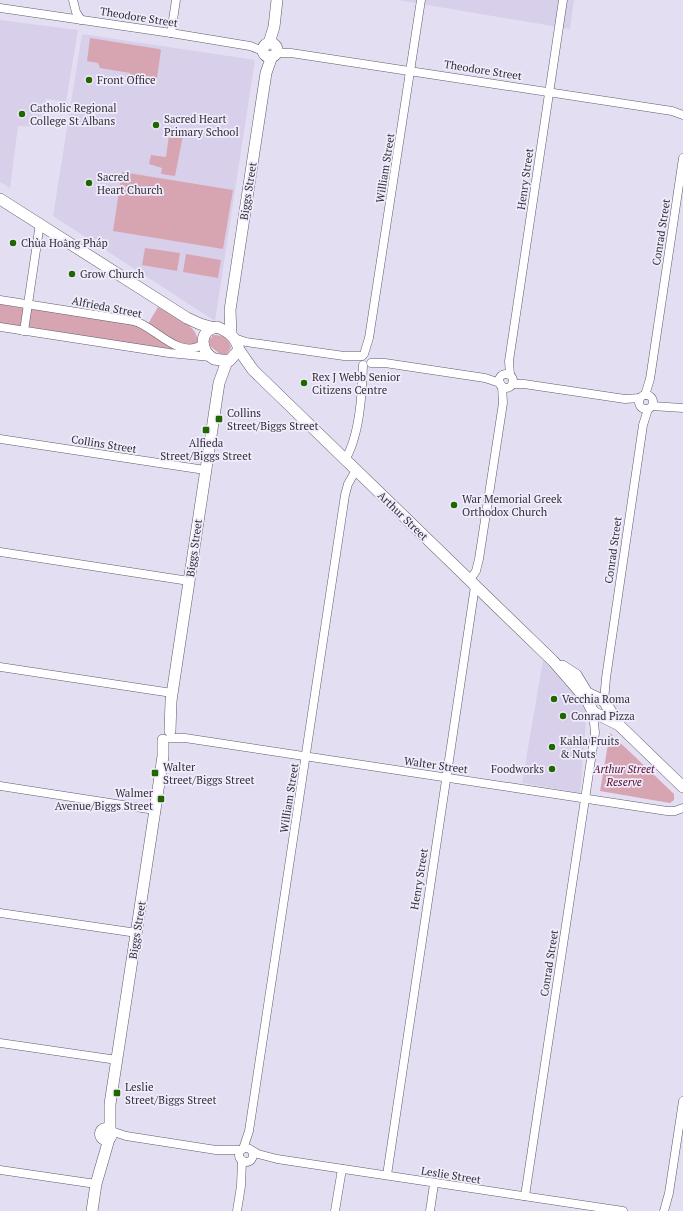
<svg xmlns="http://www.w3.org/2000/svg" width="683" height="1211" font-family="'PT Serif',serif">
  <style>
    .built { fill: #d8d0eb }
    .green { fill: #d6a5b1 }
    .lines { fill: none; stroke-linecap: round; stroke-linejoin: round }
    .street-casing { stroke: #605b6c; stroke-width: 9 }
    .secondary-casing { stroke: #605b6c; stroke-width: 12 }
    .street { stroke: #fff; stroke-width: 8 }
    .secondary { stroke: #fff; stroke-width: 11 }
    .poi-dot { fill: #216700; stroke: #f0ecfc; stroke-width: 1.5 }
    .labels { text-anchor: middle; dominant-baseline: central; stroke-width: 3.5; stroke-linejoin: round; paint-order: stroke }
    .street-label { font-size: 11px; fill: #312f36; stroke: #f0ecfc }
    .poi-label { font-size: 11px; fill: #312f36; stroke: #f0ecfc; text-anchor: start }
    .park-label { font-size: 11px; font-style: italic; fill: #57092a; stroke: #f0ecfc }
  </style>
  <rect width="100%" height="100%" fill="#e4def2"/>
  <g class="built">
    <path d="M 398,0 L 574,0 L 570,29 Z"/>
    <path d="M 0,20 L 78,30 L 66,102 L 46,99 L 42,127 L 18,126 L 10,188 L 0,182 Z"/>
    <path d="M 82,34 L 255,60 L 215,321 L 53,216 Z"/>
    <path d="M 543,660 L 587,710 L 580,793 L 522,783 Z"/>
  </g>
  <g class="green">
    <path d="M 90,38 L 159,49 L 161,50 L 156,84 L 129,80 L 130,73 L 100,68 L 98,63 L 87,61 Z"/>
    <path d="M 170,128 L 184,130 L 175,176 L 161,174 L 162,168 L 149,164 L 151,155 L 166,157 Z"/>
    <path d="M 122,172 L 233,190 L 223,249 L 113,231 Z"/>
    <path d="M 145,248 L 180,253 L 177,271 L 142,265 Z"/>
    <path d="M 186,254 L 221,260 L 218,278 L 183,272 Z"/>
    <path d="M 0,304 L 22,308 L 24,311 L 21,326 L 0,324 Z"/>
    <path d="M 158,307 C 169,314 202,326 197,344 C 179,350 163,334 148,324 Z"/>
    <path d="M 34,309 L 139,325 L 182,352 L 28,327 L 30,310 Z"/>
    <path d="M 213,335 C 222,334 230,340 231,348 L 227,354 L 220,354 L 210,346 L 209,341 Z"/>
    <path d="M 610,733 L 674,794 L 674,800 L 670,803 L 600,791 Z"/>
  </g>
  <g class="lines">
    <defs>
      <g id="street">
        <path d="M 73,0 L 76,12 L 81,20"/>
        <path d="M 0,8 L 171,33 L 250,46 L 263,51"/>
        <path d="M 171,33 L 176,0"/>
        <path d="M 276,53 L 291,53 L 672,111 L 683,115"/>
        <path d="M 0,300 L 134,321 C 155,326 179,361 203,344"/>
        <path d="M 0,327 L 169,353 L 211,357"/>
        <path d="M 24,331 L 40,223"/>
        <path d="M 234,338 L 246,342 L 344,356 L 362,356"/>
        <path d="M 364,354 L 369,338 L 421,0"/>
        <path d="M 371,363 L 385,363 L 485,378 L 500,383"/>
        <circle cx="506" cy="381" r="7"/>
        <path d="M 510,375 L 509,361 L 563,0"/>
        <path d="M 512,384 L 524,384 L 625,399 L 640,398"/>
        <path d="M 645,395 L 650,379 L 683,158"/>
        <circle cx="646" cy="402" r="7"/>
        <path d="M 652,406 L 683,408"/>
        <path d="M 0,439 L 205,470"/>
        <path d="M 345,460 C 360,435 362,393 363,365"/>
        <path d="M 0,552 L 189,581"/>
        <path d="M 469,581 L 476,571 L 479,559 L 503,403 L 502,386"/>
        <path d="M 0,667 L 172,693"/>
        <path d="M 604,701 L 606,678 L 643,425 L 648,409"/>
        <path d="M 170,738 L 185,738 L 667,811 L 675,811 L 683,808"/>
        <path d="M 0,786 L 155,810"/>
        <path d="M 0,913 L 137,933"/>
        <path d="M 0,1043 L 117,1060"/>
        <path d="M 111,1131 L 126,1136 L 216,1150 L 241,1150"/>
        <circle cx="246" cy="1155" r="7"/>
        <path d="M 243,1149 L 249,1131 L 345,495 L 348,484 L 356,470"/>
        <path d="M 251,1150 L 258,1154 L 277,1159 L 623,1211"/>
        <path d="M 0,1170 L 96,1184"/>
        <path d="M 387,1175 L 475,586"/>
        <path d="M 525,1196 L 595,733 L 593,712"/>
        <path d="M 237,1211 L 241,1186 L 242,1160"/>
        <path d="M 335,1211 L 342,1169"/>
        <path d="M 430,1211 L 434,1184"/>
        <path d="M 664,1211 L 669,1193 L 683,1101"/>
      </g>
      <g id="secondary">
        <path d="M 269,43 L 274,27 L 277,0"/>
        <circle cx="270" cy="50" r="7"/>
        <path d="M 0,199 L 187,318 L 200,324 L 214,328"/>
        <path d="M 217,327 C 229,332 236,337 239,350 L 229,361 L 214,359 C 200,351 198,330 217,327 Z"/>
        <path d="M 231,335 L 230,310 L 266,73 L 272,56"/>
        <path d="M 239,350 L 253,370 L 553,661 L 587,700 L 593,712 L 619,725 L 683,787"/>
        <path d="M 562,666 L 576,675 L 587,693 L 604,701 L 618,723"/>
        <path d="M 170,731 L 171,701 L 219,383 L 227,361"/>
        <circle cx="106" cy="1134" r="5.5"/>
        <path d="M 110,1131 L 110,1104 L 155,810 L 163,756 L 163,740"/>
        <path d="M 92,1211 L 96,1184 L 109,1139"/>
      </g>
    </defs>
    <use href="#street" class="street-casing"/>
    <use href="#secondary" class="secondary-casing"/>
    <use href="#street" class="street"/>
    <use href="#secondary" class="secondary"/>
  </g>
  <g class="poi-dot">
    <circle cx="89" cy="80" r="4"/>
    <circle cx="22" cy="114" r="4"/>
    <circle cx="156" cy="125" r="4"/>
    <circle cx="89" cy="183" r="4"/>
    <circle cx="13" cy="243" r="4"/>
    <circle cx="72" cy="274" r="4"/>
    <circle cx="304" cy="383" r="4"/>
    <rect x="215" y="415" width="8" height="8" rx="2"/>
    <rect x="202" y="426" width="8" height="8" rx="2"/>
    <circle cx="454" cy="505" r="4"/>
    <circle cx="554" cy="699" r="4"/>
    <circle cx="563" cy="716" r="4"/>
    <circle cx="552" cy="747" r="4"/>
    <circle cx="552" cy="769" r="4"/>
    <rect x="151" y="769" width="8" height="8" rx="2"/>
    <rect x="157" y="795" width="8" height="8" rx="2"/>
    <rect x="113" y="1089" width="8" height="8" rx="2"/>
  </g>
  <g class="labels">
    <g class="street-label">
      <text transform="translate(139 17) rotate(9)">Theodore Street</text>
      <text transform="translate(483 70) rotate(9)">Theodore Street</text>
      <text transform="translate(385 168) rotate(-81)">William Street</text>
      <text transform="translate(525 179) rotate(-82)">Henry Street</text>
      <text transform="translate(248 191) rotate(-81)">Biggs Street</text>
      <text transform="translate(661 232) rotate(-81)">Conrad Street</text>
      <text transform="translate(107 307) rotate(11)">Alfrieda Street</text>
      <text transform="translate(104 444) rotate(9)">Collins Street</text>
      <text transform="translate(403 516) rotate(44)">Arthur Street</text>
      <text transform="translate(194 548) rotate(-82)">Biggs Street</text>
      <text transform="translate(613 550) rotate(-82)">Conrad Street</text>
      <text transform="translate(436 765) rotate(8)">Walter Street</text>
      <text transform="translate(289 798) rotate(-81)">William Street</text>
      <text transform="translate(419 879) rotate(-81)">Henry Street</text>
      <text transform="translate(137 930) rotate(-81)">Biggs Street</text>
      <text transform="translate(549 963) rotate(-81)">Conrad Street</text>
      <text transform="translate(451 1175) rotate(9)">Leslie Street</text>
    </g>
    <g class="poi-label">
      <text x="97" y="80">Front Office</text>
      <text x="30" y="108">Catholic Regional<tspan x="30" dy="13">College St Albans</tspan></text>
      <text x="164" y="119">Sacred Heart<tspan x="164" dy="13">Primary School</tspan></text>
      <text x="97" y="177">Sacred<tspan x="97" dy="13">Heart Church</tspan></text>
      <text x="21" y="243">Chùa Hoằng Pháp</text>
      <text x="80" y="274">Grow Church</text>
      <text x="312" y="377">Rex J Webb Senior<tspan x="312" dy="13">Citizens Centre</tspan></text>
      <text x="227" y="413">Collins<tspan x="227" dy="13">Street/Biggs Street</tspan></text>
      <text x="206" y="443" text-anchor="middle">Alfieda<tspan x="206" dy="13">Street/Biggs Street</tspan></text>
      <text x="462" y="499">War Memorial Greek<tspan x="462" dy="13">Orthodox Church</tspan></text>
      <text x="562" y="699">Vecchia Roma</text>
      <text x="571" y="716">Conrad Pizza</text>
      <text x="560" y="741">Kahla Fruits<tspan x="560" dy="13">&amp; Nuts</tspan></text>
      <text x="163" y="767">Walter<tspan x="163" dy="13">Street/Biggs Street</tspan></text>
      <text x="544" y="769" text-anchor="end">Foodworks</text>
      <text x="153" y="793" text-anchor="end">Walmer<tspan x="153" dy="13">Avenue/Biggs Street</tspan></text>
      <text x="125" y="1087">Leslie<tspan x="125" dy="13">Street/Biggs Street</tspan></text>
    </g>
    <g class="park-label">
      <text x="624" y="769">Arthur Street<tspan x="624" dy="13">Reserve</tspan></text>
    </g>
  </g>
</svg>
